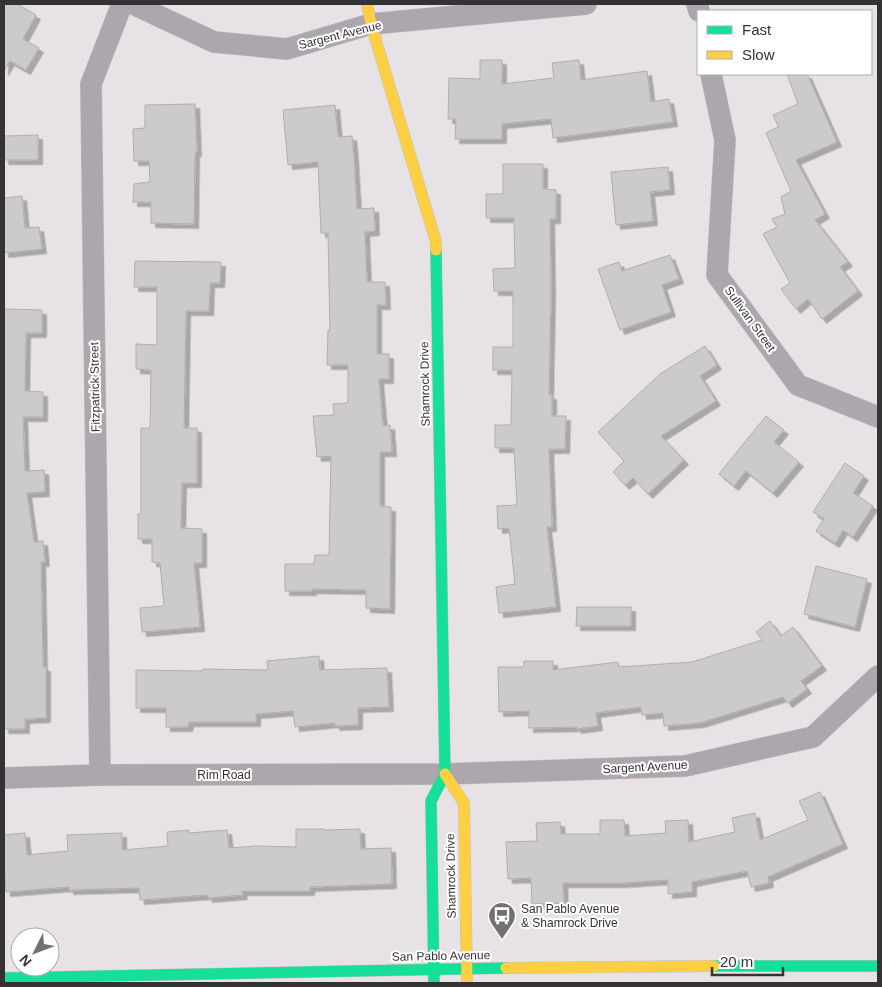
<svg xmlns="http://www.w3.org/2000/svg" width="882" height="987" font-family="Helvetica,sans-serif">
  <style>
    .building { fill: #cdcacd; stroke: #b0adb0; filter: url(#shadow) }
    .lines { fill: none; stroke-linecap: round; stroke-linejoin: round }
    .street-casing { stroke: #c2c0c2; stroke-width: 22 }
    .fast-casing { stroke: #c2c0c2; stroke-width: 12 }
    .slow-casing { stroke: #c2c0c2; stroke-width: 12 }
    .street { stroke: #ada6ad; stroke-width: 21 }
    .fast { stroke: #16e098; stroke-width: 11 }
    .slow { stroke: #ffcf43; stroke-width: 11 }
    .labels { text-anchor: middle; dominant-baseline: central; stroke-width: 4; stroke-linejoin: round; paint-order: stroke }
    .street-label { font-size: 12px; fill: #353235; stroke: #fff }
    .poi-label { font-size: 12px; fill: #353235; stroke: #fff; text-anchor: start }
  </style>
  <defs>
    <filter id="shadow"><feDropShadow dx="4.5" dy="4.5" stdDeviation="0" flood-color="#0004"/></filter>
  </defs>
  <rect width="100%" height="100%" fill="#e6e2e6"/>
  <g class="building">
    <path d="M 4,4 L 17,4 L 36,15 L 23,39 L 39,48 L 26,70 L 10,61 L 4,71 Z"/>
    <path d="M 480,60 L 502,60 L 502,84 L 554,78 L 552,63 L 579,60 L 581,80 L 647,71 L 651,102 L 669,99 L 673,122 L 553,138 L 551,119 L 502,124 L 502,139 L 455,139 L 456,119 L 448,119 L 449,78 L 480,79 Z"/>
    <path d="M 787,74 L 807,74 L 837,142 L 796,160 L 825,214 L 815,220 L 848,262 L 840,267 L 858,291 L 822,319 L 808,299 L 796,309 L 781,289 L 790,283 L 763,234 L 777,227 L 772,219 L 785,214 L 781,197 L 791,191 L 766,133 L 778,127 L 779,128 L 773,115 L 798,104 Z"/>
    <path d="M 195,104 L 197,152 L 195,152 L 194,224 L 151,223 L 151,202 L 133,202 L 134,184 L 150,182 L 149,161 L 134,161 L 133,129 L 145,128 L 145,105 Z"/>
    <path d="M 335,105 L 338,137 L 352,136 L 354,157 L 357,209 L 374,208 L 375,231 L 365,232 L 367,282 L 385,282 L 386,305 L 377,305 L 377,354 L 389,354 L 389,379 L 379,379 L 383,426 L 390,425 L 392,452 L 380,452 L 380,506 L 391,507 L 390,609 L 366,608 L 366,590 L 312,589 L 312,591 L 285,591 L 285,564 L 314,564 L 315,555 L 329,555 L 331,456 L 317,457 L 313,416 L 334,415 L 333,404 L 348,403 L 348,365 L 327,365 L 328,330 L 330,330 L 328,233 L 321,233 L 318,162 L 288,165 L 283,110 Z"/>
    <path d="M 38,135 L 38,160 L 4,160 L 4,136 Z"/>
    <path d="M 503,164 L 543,164 L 543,189 L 556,190 L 556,219 L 550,219 L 551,291 L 549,395 L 552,395 L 552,416 L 566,416 L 565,449 L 549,449 L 552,527 L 547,527 L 556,607 L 499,613 L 496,587 L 515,584 L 509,528 L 498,529 L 497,506 L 517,505 L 514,448 L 495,448 L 495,425 L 511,425 L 512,370 L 493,370 L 493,347 L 513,347 L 513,291 L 494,291 L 493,269 L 515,268 L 514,218 L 486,218 L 486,194 L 503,194 Z"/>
    <path d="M 668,167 L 670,190 L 650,192 L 653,221 L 616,225 L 611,172 Z"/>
    <path d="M 22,196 L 25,228 L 39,227 L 42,249 L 4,253 L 4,198 Z"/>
    <path d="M 670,255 L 679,279 L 662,285 L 671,312 L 620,330 L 598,269 L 619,262 L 622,271 Z"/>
    <path d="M 135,261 L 221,262 L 220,283 L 210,283 L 209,311 L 186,311 L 184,428 L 197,428 L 197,483 L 182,483 L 181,528 L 202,529 L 202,563 L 194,563 L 200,627 L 142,632 L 140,608 L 164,606 L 160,563 L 152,562 L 152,539 L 138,539 L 138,514 L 141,514 L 141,428 L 150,428 L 151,370 L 136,369 L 136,344 L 157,345 L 157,287 L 134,287 Z"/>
    <path d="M 4,309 L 42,310 L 42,333 L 26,333 L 25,391 L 43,392 L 43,417 L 23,417 L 25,471 L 44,470 L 45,492 L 27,493 L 34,542 L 43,541 L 45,562 L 41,562 L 43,667 L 46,667 L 46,718 L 25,719 L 25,729 L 4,729 Z"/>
    <path d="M 705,346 L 717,365 L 700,376 L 716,401 L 661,436 L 684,460 L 648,494 L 633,478 L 625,485 L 613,472 L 624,461 L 598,432 L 660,374 Z"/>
    <path d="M 766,416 L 784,430 L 774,442 L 799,462 L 773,493 L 746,471 L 734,486 L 719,474 Z"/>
    <path d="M 845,463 L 864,476 L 853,493 L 873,506 L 853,537 L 843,530 L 835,543 L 816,531 L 824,519 L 813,512 Z"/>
    <path d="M 816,566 L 867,579 L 855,627 L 804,614 Z"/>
    <path d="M 577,607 L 631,607 L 631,626 L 576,626 Z"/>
    <path d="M 770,621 L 781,636 L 793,627 L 822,666 L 801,681 L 807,689 L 788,703 L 783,697 L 700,723 L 664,726 L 663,713 L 642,715 L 641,707 L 596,713 L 598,726 L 577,729 L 577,727 L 529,728 L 529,711 L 499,712 L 498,667 L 524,667 L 524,661 L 553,661 L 553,670 L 618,662 L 619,667 L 692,662 L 762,640 L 756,632 Z"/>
    <path d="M 319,656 L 320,670 L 387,668 L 389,707 L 358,708 L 358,725 L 335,726 L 335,723 L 295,727 L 293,711 L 256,714 L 256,722 L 189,722 L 188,727 L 166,727 L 166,708 L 136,708 L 136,670 L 203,671 L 203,669 L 268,670 L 267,661 Z"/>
    <path d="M 820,792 L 843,844 L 768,877 L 769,883 L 751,887 L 747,871 L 692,882 L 692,892 L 668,894 L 668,880 L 622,883 L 563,883 L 564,903 L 532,904 L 531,878 L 508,879 L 506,842 L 537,841 L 536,823 L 560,822 L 561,834 L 600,834 L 600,820 L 624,820 L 625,836 L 666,833 L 665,821 L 688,820 L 689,842 L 735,832 L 732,818 L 755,813 L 760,840 L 808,820 L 799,801 Z"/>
    <path d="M 296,829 L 324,829 L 324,830 L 360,829 L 361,849 L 391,848 L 392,884 L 310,887 L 310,891 L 242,891 L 243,895 L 208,898 L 207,895 L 140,900 L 139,888 L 69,890 L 69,887 L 6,892 L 4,866 L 4,835 L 25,833 L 27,855 L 68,851 L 67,835 L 122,833 L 122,850 L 168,846 L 167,832 L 189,830 L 189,833 L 227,830 L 229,848 L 256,846 L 296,847 Z"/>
  </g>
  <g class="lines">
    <defs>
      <g id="street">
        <path d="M 133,4 L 214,42 L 287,49 L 371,24 L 586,4"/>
        <path d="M 697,4 L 699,11"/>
        <path d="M 711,74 L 725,140 L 717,275 L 798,385 L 878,417"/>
        <path d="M 100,775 L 91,84 L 122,4"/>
        <path d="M 4,778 L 100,775 L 445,774 L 685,766 L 813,737 L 878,676"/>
      </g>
      <g id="fast">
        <path d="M 714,966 L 878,966"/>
        <path d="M 4,978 L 506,968"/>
        <path d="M 434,983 L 431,801 L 445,774 L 436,250"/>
      </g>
      <g id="slow">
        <path d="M 367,4 L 371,24 L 436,242 L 436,250"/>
        <path d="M 445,774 L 464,803 L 467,983"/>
        <path d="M 506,968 L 714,966"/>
      </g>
    </defs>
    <use href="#street" class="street-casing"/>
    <use href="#fast" class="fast-casing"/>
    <use href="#slow" class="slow-casing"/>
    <use href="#street" class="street"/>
    <use href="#fast" class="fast"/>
    <use href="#slow" class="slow"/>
  </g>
  <defs>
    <symbol id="bus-pin" viewBox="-11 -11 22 30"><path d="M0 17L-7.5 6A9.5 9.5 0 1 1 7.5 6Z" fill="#737073" stroke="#fff"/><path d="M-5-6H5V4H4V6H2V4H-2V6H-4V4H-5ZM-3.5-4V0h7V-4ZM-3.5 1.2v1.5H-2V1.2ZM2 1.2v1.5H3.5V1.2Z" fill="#fff"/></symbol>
  </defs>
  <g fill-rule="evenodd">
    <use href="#bus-pin" x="486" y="900" width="32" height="43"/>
  </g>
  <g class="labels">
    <g class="street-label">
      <text transform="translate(340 35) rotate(-14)">Sargent Avenue</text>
      <text transform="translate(750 319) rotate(54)">Sullivan Street</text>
      <text transform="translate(425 384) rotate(-91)">Shamrock Drive</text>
      <text transform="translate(95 387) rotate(-91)">Fitzpatrick Street</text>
      <text transform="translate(645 767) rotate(-3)">Sargent Avenue</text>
      <text x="224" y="775">Rim Road</text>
      <text transform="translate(451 876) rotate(-91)">Shamrock Drive</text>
      <text transform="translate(441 956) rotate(-1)">San Pablo Avenue</text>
    </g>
    <g class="poi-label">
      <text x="521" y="909">San Pablo Avenue<tspan x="521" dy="14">&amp; Shamrock Drive</tspan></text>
    </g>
  </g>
  <rect width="882" height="987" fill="none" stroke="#353235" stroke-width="10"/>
  <rect x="697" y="10" width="175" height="65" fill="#ffffff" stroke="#aeadae"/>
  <rect x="707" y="26" width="25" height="8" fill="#16e098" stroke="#aeadae"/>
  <text x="742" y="35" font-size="15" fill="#353235">Fast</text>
  <rect x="707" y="51" width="25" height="8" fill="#ffcf43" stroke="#aeadae"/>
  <text x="742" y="60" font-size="15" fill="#353235">Slow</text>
  <g transform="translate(35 952) rotate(228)"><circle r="24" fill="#ffffff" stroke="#aeadae"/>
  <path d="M0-4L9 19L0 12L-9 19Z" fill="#737073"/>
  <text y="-8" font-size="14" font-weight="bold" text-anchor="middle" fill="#353235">N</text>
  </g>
  <path d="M712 967v8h71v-8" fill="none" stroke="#353235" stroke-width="2.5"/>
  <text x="720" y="967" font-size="15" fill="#353235" stroke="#ffffff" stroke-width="4" paint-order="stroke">20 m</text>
</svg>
